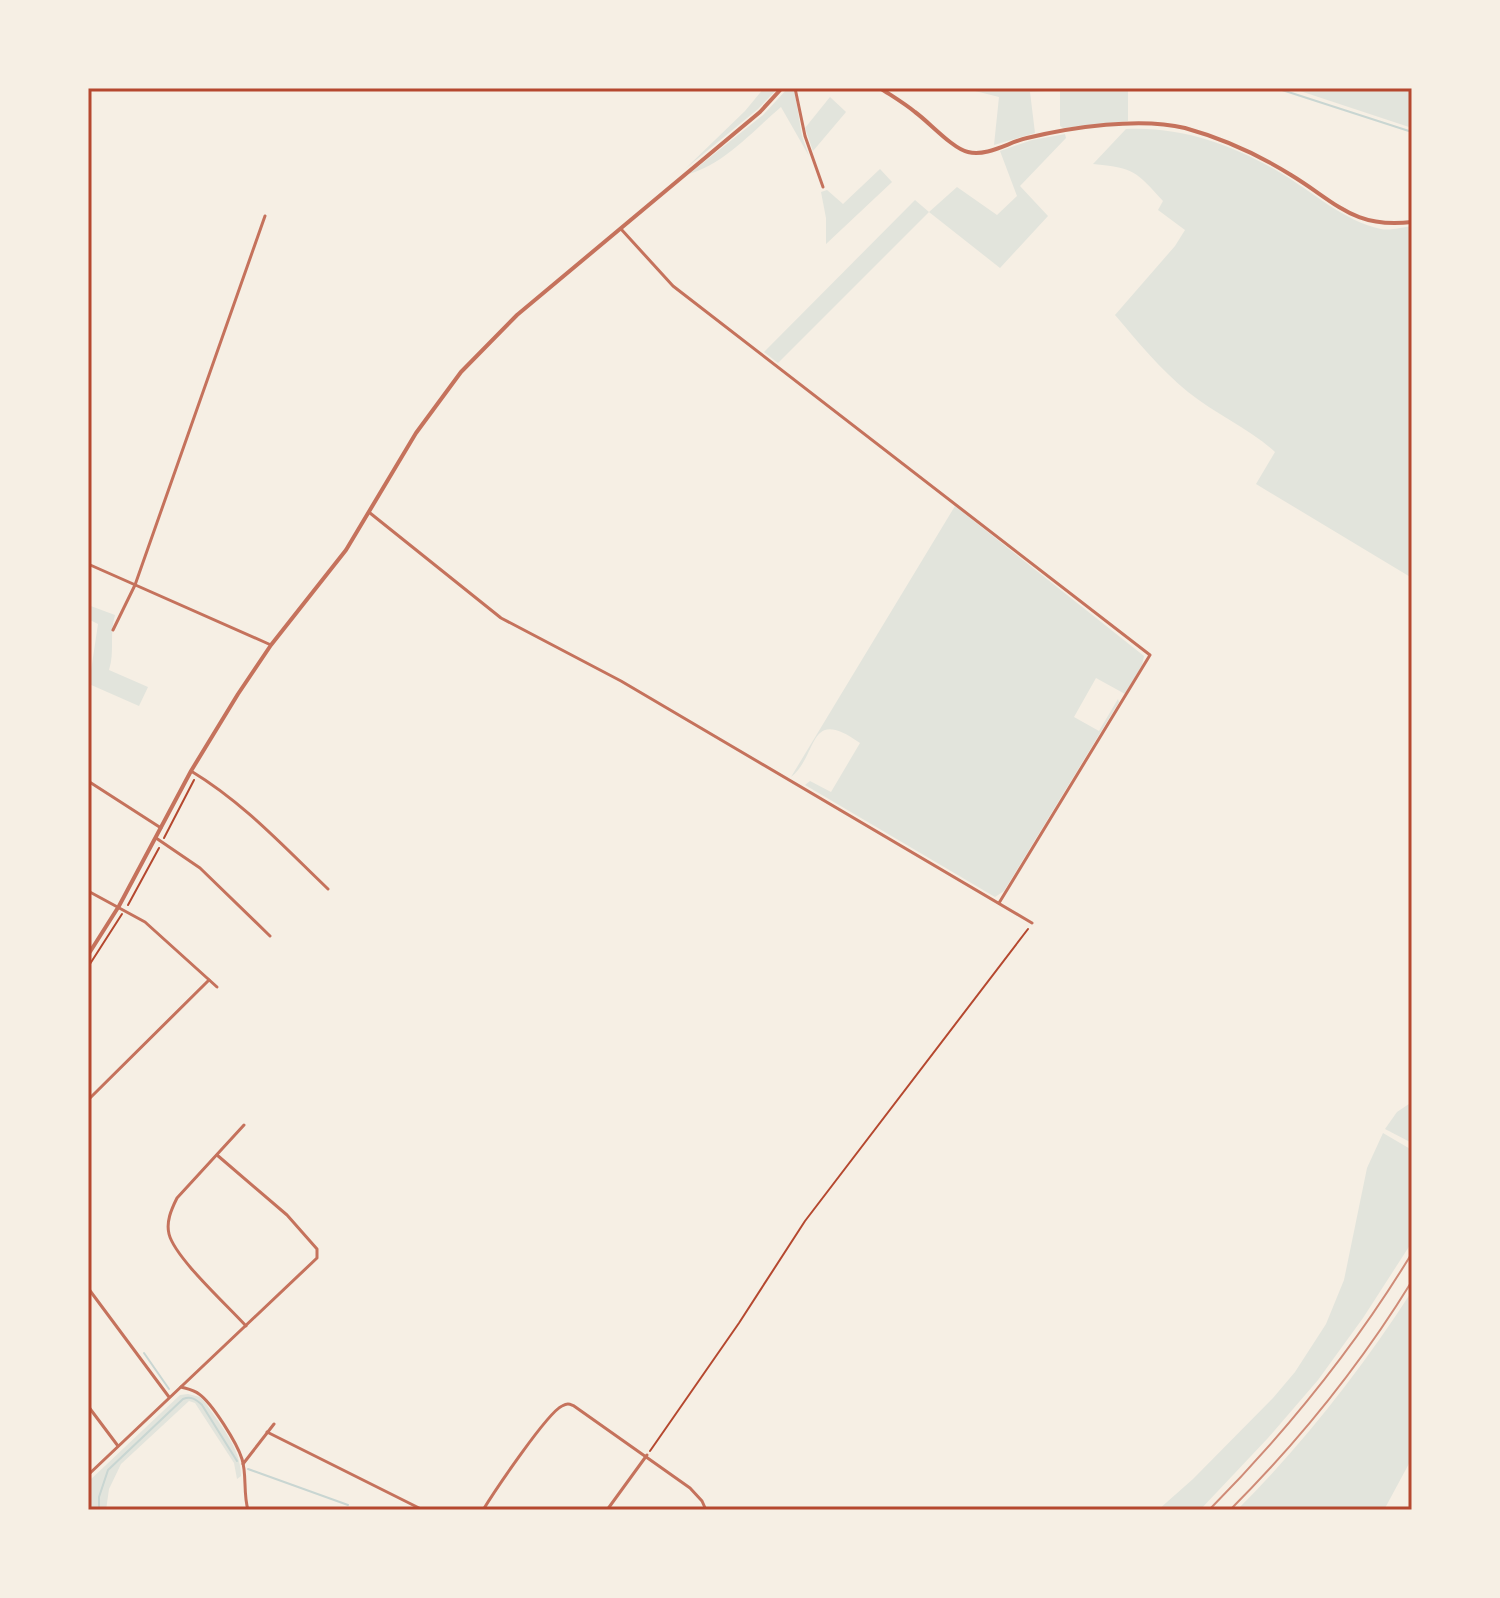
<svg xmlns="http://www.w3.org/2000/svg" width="1500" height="1598" font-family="'Titillium Web',sans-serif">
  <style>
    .green { fill: #e2e4dc }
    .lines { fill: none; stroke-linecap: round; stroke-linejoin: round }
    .stream { stroke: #c9d6d2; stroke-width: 2 }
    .path { stroke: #b5482f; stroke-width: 2 }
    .minor { stroke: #c5725c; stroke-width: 3 }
    .tertiary { stroke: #c5725c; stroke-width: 4 }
    .rail { stroke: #cf8b77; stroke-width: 2 }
    .neatline { fill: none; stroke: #b5482f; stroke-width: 3 }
  </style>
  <rect width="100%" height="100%" fill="#f6efe4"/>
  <g class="green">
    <path d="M 764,88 L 778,88 L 758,109 L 685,169 L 745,111 Z"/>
    <path d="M 788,88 L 794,88 L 802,136 L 809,156 L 781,107 C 753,131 724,164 689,174 L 763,115 Z"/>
    <path d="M 963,88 L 1128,88 L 1128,121 L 1063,128 L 1060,126 L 1060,90 L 1030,92 L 1035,133 L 994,145 L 999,97 Z"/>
    <path d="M 1291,88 L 1412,88 L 1412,128 Z"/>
    <path d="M 830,97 L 846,112 L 813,151 L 805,128 Z"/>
    <path d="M 1126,129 C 1181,126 1233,145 1279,172 C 1312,191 1343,221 1381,229 C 1390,231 1403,227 1412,226 L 1412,578 L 1256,484 L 1275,452 C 1249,428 1215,414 1188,392 C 1160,369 1138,342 1115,315 L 1175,246 L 1185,230 L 1158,210 L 1163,201 C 1136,171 1134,168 1093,164 Z"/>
    <path d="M 1065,134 L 1066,138 L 1020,186 L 1048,216 L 1000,268 L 929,212 L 778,363 L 764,352 L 915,200 L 929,212 L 957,187 L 997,215 L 1017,196 L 1000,151 L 1032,140 Z"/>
    <path d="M 880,169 L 892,182 L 826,244 L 826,218 L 821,192 L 827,190 L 843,204 Z"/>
    <path d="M 955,506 L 1144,656 L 1142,665 L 1125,694 L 1096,678 L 1074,717 L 1099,731 L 1118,699 L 1119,702 L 1004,891 L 995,897 L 805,785 L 810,781 L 831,792 L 860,743 C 807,705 819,755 791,777 Z"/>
    <path d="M 88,605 L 115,615 C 109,635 115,651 109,670 L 148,687 L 139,706 L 89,684 L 98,624 L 88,619 Z"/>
    <path d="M 1412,1102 L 1412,1143 L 1385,1129 L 1397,1112 Z"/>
    <path d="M 1383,1133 L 1412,1150 L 1412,1242 L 1363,1318 L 1318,1380 L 1268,1438 L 1200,1510 L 1158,1510 L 1193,1479 L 1273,1398 L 1295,1372 L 1326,1324 L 1344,1280 L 1367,1168 Z"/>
    <path d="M 1412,1291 L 1412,1458 L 1384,1510 L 1237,1510 C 1303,1444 1361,1370 1412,1291 Z"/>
    <path d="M 188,1394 L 200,1397 L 205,1402 C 220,1425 241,1448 241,1476 L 237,1479 L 234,1463 L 195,1403 L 189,1401 L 121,1464 L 109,1489 L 106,1510 L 88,1510 L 88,1482 L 180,1395 Z"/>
  </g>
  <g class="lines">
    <g class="stream">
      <path d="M 1276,88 L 1412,132"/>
      <path d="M 144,1353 L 169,1389"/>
      <path d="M 248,1469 L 348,1505"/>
      <path d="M 99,1510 L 99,1497 L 108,1470 L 183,1399 C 191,1396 196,1399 202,1405 L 237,1461"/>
    </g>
    <g class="path">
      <path d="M 164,838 L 194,780"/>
      <path d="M 128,905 L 159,848"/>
      <path d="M 88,967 L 122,914"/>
      <path d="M 650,1451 L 739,1323 L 805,1221 L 1028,929"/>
    </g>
    <g class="minor">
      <path d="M 795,88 L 805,136 L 823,187"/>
      <path d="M 621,229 L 673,286 L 1150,655 L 999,903"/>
      <path d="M 370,513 L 501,618 L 621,681 L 1032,923"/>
      <path d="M 88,564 L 271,645"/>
      <path d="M 113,630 L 135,585 L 265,216"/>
      <path d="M 191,771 C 244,803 284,847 328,889"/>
      <path d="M 88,781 L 161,828"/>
      <path d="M 156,838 L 200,868 L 270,936"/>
      <path d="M 88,891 L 145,922 L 217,987"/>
      <path d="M 88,1100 L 209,980"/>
      <path d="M 244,1125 L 177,1198 C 171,1210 166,1222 169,1234 C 175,1258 228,1306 246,1326"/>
      <path d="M 88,1288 L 169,1397"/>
      <path d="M 181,1387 C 188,1389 194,1390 199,1394 C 212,1403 237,1443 242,1459 C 247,1475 243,1493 248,1510"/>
      <path d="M 88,1406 L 118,1446"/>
      <path d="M 267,1432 L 423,1510"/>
      <path d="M 243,1464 L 274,1424"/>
      <path d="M 88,1475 L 317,1258 L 317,1249 L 287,1215 L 217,1155"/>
      <path d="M 483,1510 C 494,1492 547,1413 562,1406 C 568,1403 569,1404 574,1406 L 690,1488 L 702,1501 L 706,1510"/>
      <path d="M 607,1510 L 647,1455"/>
    </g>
    <g class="tertiary">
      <path d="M 880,88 C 892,96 904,103 915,112 C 929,122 953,149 968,152 C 987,157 1009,142 1027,138 C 1072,127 1140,117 1185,128 C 1221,138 1259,155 1291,175 C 1337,203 1354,229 1412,222"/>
      <path d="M 88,955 L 119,906 L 191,771 L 238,694 L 271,645 L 346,550 L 416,433 L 461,372 L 517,315 L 760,112 L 782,88"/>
    </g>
    <g class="rail">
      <path d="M 1209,1510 C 1286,1432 1355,1347 1412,1253"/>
      <path d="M 1230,1510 C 1299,1441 1361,1364 1412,1281"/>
    </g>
  </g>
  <rect width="1500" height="1598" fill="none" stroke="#f6efe4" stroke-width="180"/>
  <rect x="90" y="90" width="1320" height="1418" class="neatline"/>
</svg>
